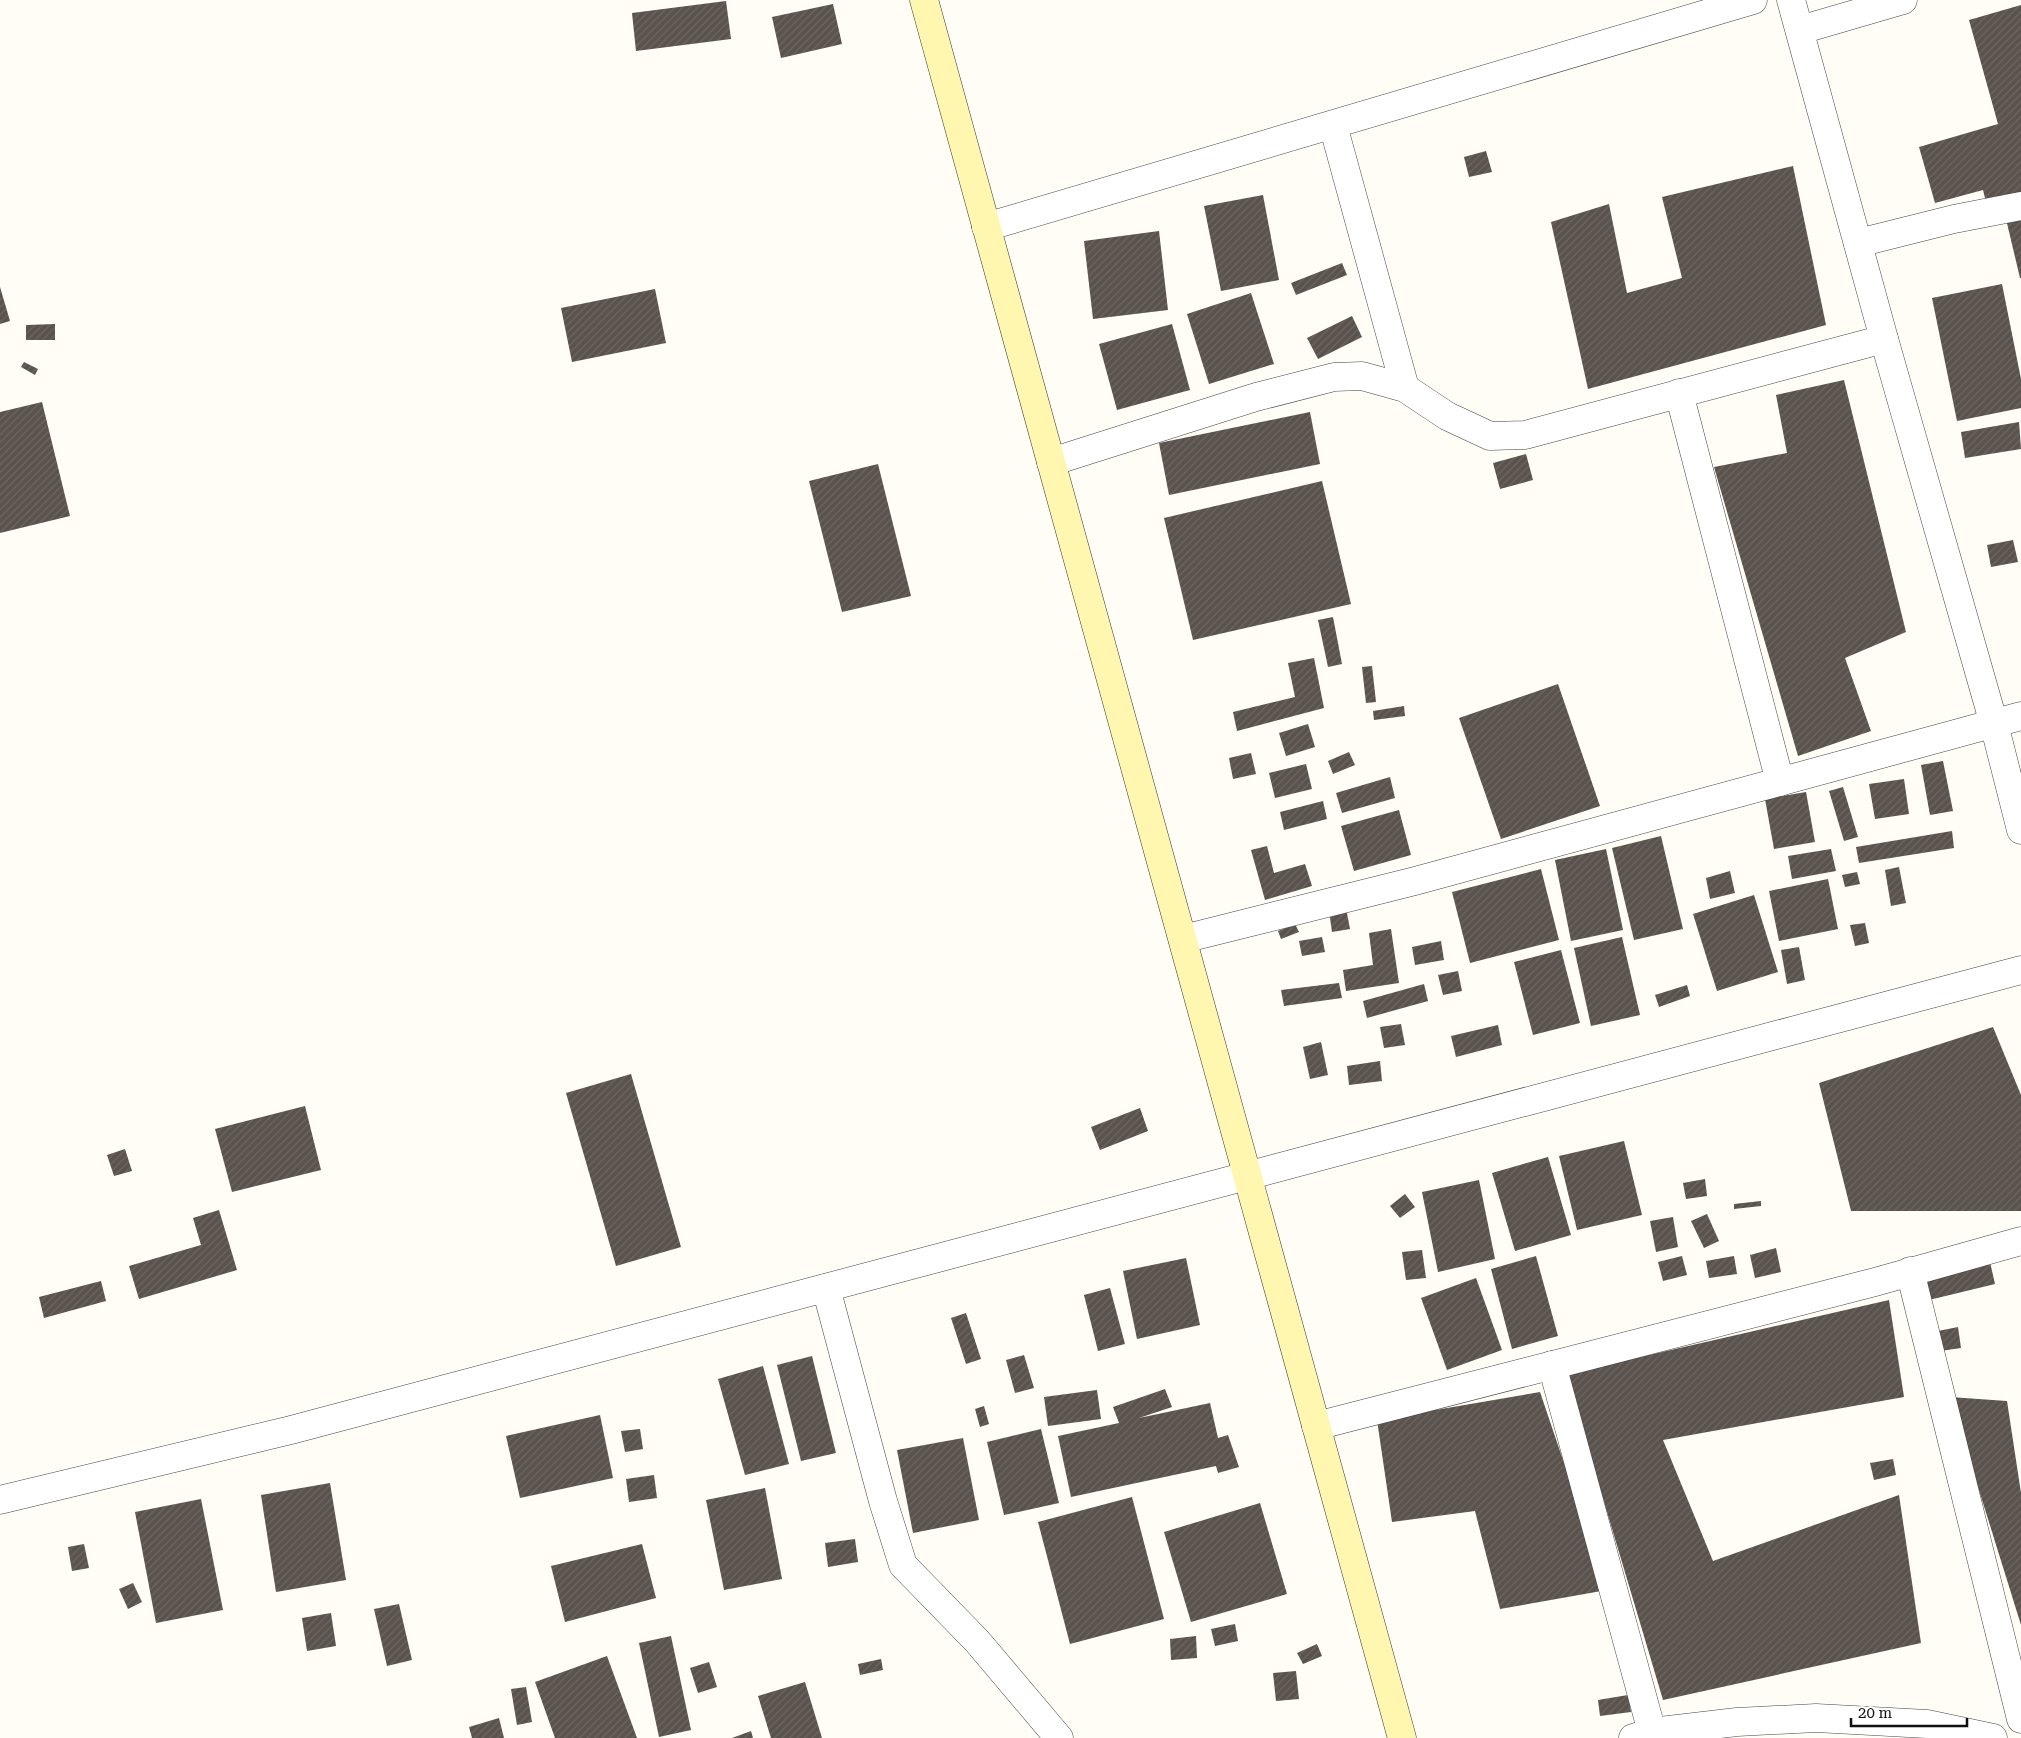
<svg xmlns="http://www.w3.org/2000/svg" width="2021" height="1738" font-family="'Roboto Serif',serif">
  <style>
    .building { fill: url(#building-hatch) }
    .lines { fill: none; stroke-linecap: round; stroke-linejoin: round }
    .street-casing { stroke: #444; stroke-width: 29 }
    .secondary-casing { stroke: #333; stroke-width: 29 }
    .street { stroke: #fff; stroke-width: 28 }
    .secondary { stroke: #fff6b0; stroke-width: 28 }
  </style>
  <defs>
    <pattern id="building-hatch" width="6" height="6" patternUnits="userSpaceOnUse" patternTransform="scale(1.25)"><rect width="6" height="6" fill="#5a524d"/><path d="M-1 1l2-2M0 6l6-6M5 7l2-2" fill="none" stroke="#6d6662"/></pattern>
  </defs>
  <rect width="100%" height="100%" fill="#fffdf5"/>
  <g class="building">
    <path d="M 726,1 L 731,39 L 636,51 L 632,13 Z"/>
    <path d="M 833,4 L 842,44 L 781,58 L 772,17 Z"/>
    <path d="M 2021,5 L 2021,201 L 1988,210 L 1983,190 L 1935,203 L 1919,147 L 1998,124 L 1969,20 Z"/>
    <path d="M 1486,151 L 1492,172 L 1469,177 L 1464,157 Z"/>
    <path d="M 1793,166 L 1826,325 L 1588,389 L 1551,222 L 1609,204 L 1627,293 L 1682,278 L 1662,197 Z"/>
    <path d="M 1263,195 L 1279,280 L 1221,291 L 1204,206 Z"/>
    <path d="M 2021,216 L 2021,278 L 2020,278 L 2006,219 Z"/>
    <path d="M 1159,231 L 1168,310 L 1093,319 L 1084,241 Z"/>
    <path d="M 1342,263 L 1347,275 L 1296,295 L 1291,283 Z"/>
    <path d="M 2002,284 L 2021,379 L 2021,408 L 1957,421 L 1932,298 Z"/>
    <path d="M 0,287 L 10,321 L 0,324 Z"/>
    <path d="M 655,289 L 666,343 L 572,362 L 561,308 Z"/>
    <path d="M 1251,293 L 1274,364 L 1209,384 L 1187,314 Z"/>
    <path d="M 1352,316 L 1362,337 L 1318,359 L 1307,338 Z"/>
    <path d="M 55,324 L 55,340 L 26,340 L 26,325 Z"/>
    <path d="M 1172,324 L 1190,390 L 1117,410 L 1099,344 Z"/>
    <path d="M 24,362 L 38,369 L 35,375 L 21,367 Z"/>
    <path d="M 1844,380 L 1906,632 L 1845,658 L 1871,731 L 1798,756 L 1714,467 L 1787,453 L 1776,395 Z"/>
    <path d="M 42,402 L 70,516 L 0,533 L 0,412 Z"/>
    <path d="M 1310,412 L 1320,464 L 1169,495 L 1159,443 Z"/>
    <path d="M 2019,422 L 2021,449 L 1965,458 L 1961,432 Z"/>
    <path d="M 1526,454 L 1533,480 L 1500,489 L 1493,463 Z"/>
    <path d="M 878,464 L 911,596 L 842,612 L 809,481 Z"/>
    <path d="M 1322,481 L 1351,604 L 1193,640 L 1164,518 Z"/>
    <path d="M 2013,540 L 2018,562 L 1991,567 L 1987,545 Z"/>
    <path d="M 1333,617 L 1342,664 L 1328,667 L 1318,620 Z"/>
    <path d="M 1314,658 L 1324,708 L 1237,731 L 1233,712 L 1295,697 L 1288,663 Z"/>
    <path d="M 1372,666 L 1376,702 L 1366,703 L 1362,667 Z"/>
    <path d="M 1558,684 L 1600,806 L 1501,839 L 1459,718 Z"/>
    <path d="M 1404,706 L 1405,716 L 1374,720 L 1373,711 Z"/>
    <path d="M 1308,724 L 1315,747 L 1286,756 L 1279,733 Z"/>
    <path d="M 1349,752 L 1355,765 L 1333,774 L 1328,761 Z"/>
    <path d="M 1251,753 L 1256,774 L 1233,779 L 1229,758 Z"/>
    <path d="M 1943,761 L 1953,811 L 1930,815 L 1921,765 Z"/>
    <path d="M 1306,764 L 1312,789 L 1275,798 L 1269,773 Z"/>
    <path d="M 1390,777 L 1395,798 L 1342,813 L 1336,793 Z"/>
    <path d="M 1904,779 L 1909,814 L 1875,819 L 1869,784 Z"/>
    <path d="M 1843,787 L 1858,837 L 1844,841 L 1829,791 Z"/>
    <path d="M 1806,792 L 1815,842 L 1774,849 L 1765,799 Z"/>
    <path d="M 1323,801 L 1327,819 L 1284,830 L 1280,812 Z"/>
    <path d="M 1399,810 L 1411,855 L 1354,871 L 1341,826 Z"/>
    <path d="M 1952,831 L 1954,848 L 1859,863 L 1856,847 Z"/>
    <path d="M 1661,836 L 1683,929 L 1634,940 L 1612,848 Z"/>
    <path d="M 1267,846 L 1274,873 L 1305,864 L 1312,886 L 1265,900 L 1251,850 Z"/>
    <path d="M 1606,849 L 1623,930 L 1571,941 L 1555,860 Z"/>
    <path d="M 1831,849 L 1836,871 L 1792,879 L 1788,856 Z"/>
    <path d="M 1899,867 L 1906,903 L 1891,906 L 1885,870 Z"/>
    <path d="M 1541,869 L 1559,940 L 1470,963 L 1452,892 Z"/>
    <path d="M 1730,871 L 1735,893 L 1710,899 L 1706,878 Z"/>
    <path d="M 1857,872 L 1860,884 L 1845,887 L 1842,875 Z"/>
    <path d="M 1828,879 L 1838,929 L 1779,941 L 1769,891 Z"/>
    <path d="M 1754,895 L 1778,972 L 1717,991 L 1693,914 Z"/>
    <path d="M 1346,908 L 1350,929 L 1332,932 L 1329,911 Z"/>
    <path d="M 1865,923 L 1869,943 L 1855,946 L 1850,925 Z"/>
    <path d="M 1295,924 L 1299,932 L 1281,939 L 1278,931 Z"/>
    <path d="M 1391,929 L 1399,983 L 1346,991 L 1343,970 L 1373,965 L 1369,933 Z"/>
    <path d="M 1322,937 L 1325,952 L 1302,956 L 1299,941 Z"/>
    <path d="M 1622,937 L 1640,1015 L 1591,1026 L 1574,948 Z"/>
    <path d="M 1441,941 L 1444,960 L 1415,965 L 1412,947 Z"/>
    <path d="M 1799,947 L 1805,980 L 1787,984 L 1781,950 Z"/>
    <path d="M 1561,950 L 1580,1023 L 1533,1035 L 1514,962 Z"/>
    <path d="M 1458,971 L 1462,991 L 1443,995 L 1438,975 Z"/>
    <path d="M 1339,983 L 1342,998 L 1284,1006 L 1281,990 Z"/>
    <path d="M 1424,984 L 1428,1001 L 1367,1018 L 1363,1001 Z"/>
    <path d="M 1687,985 L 1690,996 L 1659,1007 L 1655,995 Z"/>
    <path d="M 1401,1024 L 1405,1045 L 1384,1048 L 1380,1027 Z"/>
    <path d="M 1498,1025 L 1502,1045 L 1456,1057 L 1451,1036 Z"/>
    <path d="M 1993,1027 L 2021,1095 L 2021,1211 L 1851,1211 L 1819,1083 Z"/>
    <path d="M 1321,1042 L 1328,1075 L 1310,1079 L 1303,1047 Z"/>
    <path d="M 1380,1061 L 1382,1081 L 1349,1085 L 1347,1066 Z"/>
    <path d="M 631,1074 L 681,1247 L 616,1266 L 566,1093 Z"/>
    <path d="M 305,1106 L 321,1170 L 232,1192 L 215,1129 Z"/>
    <path d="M 1140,1108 L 1148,1131 L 1100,1150 L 1091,1127 Z"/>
    <path d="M 1624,1141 L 1642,1215 L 1577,1230 L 1559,1156 Z"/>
    <path d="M 125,1149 L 132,1171 L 114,1176 L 107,1155 Z"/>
    <path d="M 1548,1157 L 1571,1235 L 1515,1251 L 1492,1173 Z"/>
    <path d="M 1705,1179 L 1707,1196 L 1686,1199 L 1683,1183 Z"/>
    <path d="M 1479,1180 L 1495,1259 L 1438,1272 L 1422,1192 Z"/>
    <path d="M 1405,1194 L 1415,1207 L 1400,1218 L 1390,1206 Z"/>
    <path d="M 1761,1201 L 1761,1206 L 1734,1209 L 1734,1204 Z"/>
    <path d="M 219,1210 L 237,1270 L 139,1299 L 129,1266 L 201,1245 L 193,1218 Z"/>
    <path d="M 1707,1214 L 1719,1241 L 1704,1248 L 1691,1221 Z"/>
    <path d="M 1673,1217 L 1678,1247 L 1656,1252 L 1650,1221 Z"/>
    <path d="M 1776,1248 L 1781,1272 L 1755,1278 L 1750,1255 Z"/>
    <path d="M 1422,1250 L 1426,1278 L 1406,1280 L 1402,1252 Z"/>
    <path d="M 1536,1256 L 1558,1336 L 1512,1349 L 1491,1269 Z"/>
    <path d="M 1682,1256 L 1687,1275 L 1663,1281 L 1658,1262 Z"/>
    <path d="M 1734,1256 L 1737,1274 L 1709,1278 L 1706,1261 Z"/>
    <path d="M 1186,1258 L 1200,1325 L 1137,1339 L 1123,1271 Z"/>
    <path d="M 1990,1262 L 1995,1284 L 1929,1300 L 1923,1278 Z"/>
    <path d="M 1476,1278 L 1502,1350 L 1447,1370 L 1421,1298 Z"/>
    <path d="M 101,1281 L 106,1301 L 44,1318 L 39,1297 Z"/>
    <path d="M 1110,1288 L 1125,1344 L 1098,1351 L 1084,1295 Z"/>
    <path d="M 1889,1300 L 1904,1397 L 1663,1440 L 1713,1561 L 1899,1495 L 1921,1643 L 1663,1700 L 1566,1374 Z"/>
    <path d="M 966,1313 L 981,1359 L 966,1364 L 951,1318 Z"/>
    <path d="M 1958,1327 L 1961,1348 L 1940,1351 L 1938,1331 Z"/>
    <path d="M 1024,1355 L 1034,1388 L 1015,1393 L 1006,1360 Z"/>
    <path d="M 812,1356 L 836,1453 L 801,1461 L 777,1365 Z"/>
    <path d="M 763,1366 L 789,1464 L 745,1475 L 718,1379 Z"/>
    <path d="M 1165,1389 L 1172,1407 L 1139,1418 L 1210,1403 L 1218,1438 L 1228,1435 L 1239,1467 L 1218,1473 L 1216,1466 L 1071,1497 L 1058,1436 L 1119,1423 L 1113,1407 Z"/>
    <path d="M 1097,1390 L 1101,1419 L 1048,1426 L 1044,1397 Z"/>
    <path d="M 1540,1392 L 1607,1590 L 1500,1609 L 1475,1511 L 1392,1522 L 1377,1420 Z"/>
    <path d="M 1950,1397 L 2007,1401 L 2021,1493 L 2021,1625 Z"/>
    <path d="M 984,1406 L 989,1424 L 980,1427 L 975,1409 Z"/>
    <path d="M 600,1415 L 613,1478 L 520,1498 L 506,1436 Z"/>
    <path d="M 640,1429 L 643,1449 L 625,1452 L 621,1431 Z"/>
    <path d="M 1041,1429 L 1059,1503 L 1004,1515 L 987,1442 Z"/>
    <path d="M 963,1438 L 979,1520 L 913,1533 L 897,1450 Z"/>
    <path d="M 1893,1459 L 1896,1475 L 1874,1480 L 1870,1463 Z"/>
    <path d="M 654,1475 L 657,1498 L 629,1502 L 626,1479 Z"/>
    <path d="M 330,1483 L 346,1580 L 276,1592 L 261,1495 Z"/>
    <path d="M 765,1488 L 782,1579 L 724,1590 L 706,1500 Z"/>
    <path d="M 1132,1497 L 1164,1619 L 1070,1644 L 1038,1522 Z"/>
    <path d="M 201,1499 L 223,1610 L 156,1623 L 135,1512 Z"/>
    <path d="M 1260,1503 L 1287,1594 L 1191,1622 L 1164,1532 Z"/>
    <path d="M 855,1539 L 858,1562 L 828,1567 L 825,1543 Z"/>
    <path d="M 84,1544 L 89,1568 L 72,1571 L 68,1547 Z"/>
    <path d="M 642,1544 L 656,1598 L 565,1622 L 551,1566 Z"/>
    <path d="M 133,1583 L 142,1602 L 128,1609 L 119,1589 Z"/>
    <path d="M 399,1604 L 412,1660 L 387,1666 L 374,1609 Z"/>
    <path d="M 331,1613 L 336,1646 L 307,1651 L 302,1618 Z"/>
    <path d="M 1235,1624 L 1238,1641 L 1215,1646 L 1211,1629 Z"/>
    <path d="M 671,1636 L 691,1730 L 659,1737 L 639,1643 Z"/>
    <path d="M 1196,1636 L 1197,1658 L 1171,1660 L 1170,1639 Z"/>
    <path d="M 1317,1644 L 1322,1656 L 1303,1664 L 1297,1653 Z"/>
    <path d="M 607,1656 L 637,1738 L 555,1738 L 535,1682 Z"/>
    <path d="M 881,1659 L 883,1670 L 860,1675 L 858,1664 Z"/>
    <path d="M 709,1662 L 717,1687 L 698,1693 L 690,1668 Z"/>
    <path d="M 1296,1671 L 1299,1699 L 1276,1701 L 1273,1673 Z"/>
    <path d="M 805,1682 L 822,1738 L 771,1738 L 758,1696 Z"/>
    <path d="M 526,1687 L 532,1722 L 517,1725 L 511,1689 Z"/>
    <path d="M 1628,1695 L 1631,1712 L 1600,1716 L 1598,1700 Z"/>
    <path d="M 499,1718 L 504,1738 L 472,1738 L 469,1727 Z"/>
    <path d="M 751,1731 L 753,1738 L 732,1738 Z"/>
  </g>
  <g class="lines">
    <defs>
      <g id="street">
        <path d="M 1791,0 L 1884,339 L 1994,724 L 2021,830"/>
        <path d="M 1800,30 L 1903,0"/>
        <path d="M 1333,125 L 1405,388"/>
        <path d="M 986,227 L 1753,0"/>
        <path d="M 1858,243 L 1954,219 L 2021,206"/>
        <path d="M 1679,393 L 1780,782"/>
        <path d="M 1051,462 L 1256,397 L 1334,377 L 1362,376 L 1405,388 L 1447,416 L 1490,436 L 1525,435 L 1884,339"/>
        <path d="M 1183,939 L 1415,881 L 2021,716"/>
        <path d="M 1910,1271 L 2021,1719"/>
        <path d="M 826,1288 L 883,1501 L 903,1565 L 977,1641 L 1059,1738"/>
        <path d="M 1552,1365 L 1652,1732"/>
        <path d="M 1316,1426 L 1875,1282 L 2021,1241"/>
        <path d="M 0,1500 L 291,1430 L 2021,970"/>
        <path d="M 1633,1738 L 1652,1732 L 1737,1722 L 1816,1718 L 1927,1724 L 1993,1738"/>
      </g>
      <path id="secondary" d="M 924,0 L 1402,1738"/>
    </defs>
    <use href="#street" class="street-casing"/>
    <use href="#secondary" class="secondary-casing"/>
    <use href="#street" class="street"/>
    <use href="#secondary" class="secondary"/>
  </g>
  <path d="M1851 1718v8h116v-8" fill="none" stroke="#111111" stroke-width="2.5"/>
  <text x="1858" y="1718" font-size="15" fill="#111111" stroke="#ffffff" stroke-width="4" paint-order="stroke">20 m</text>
</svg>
